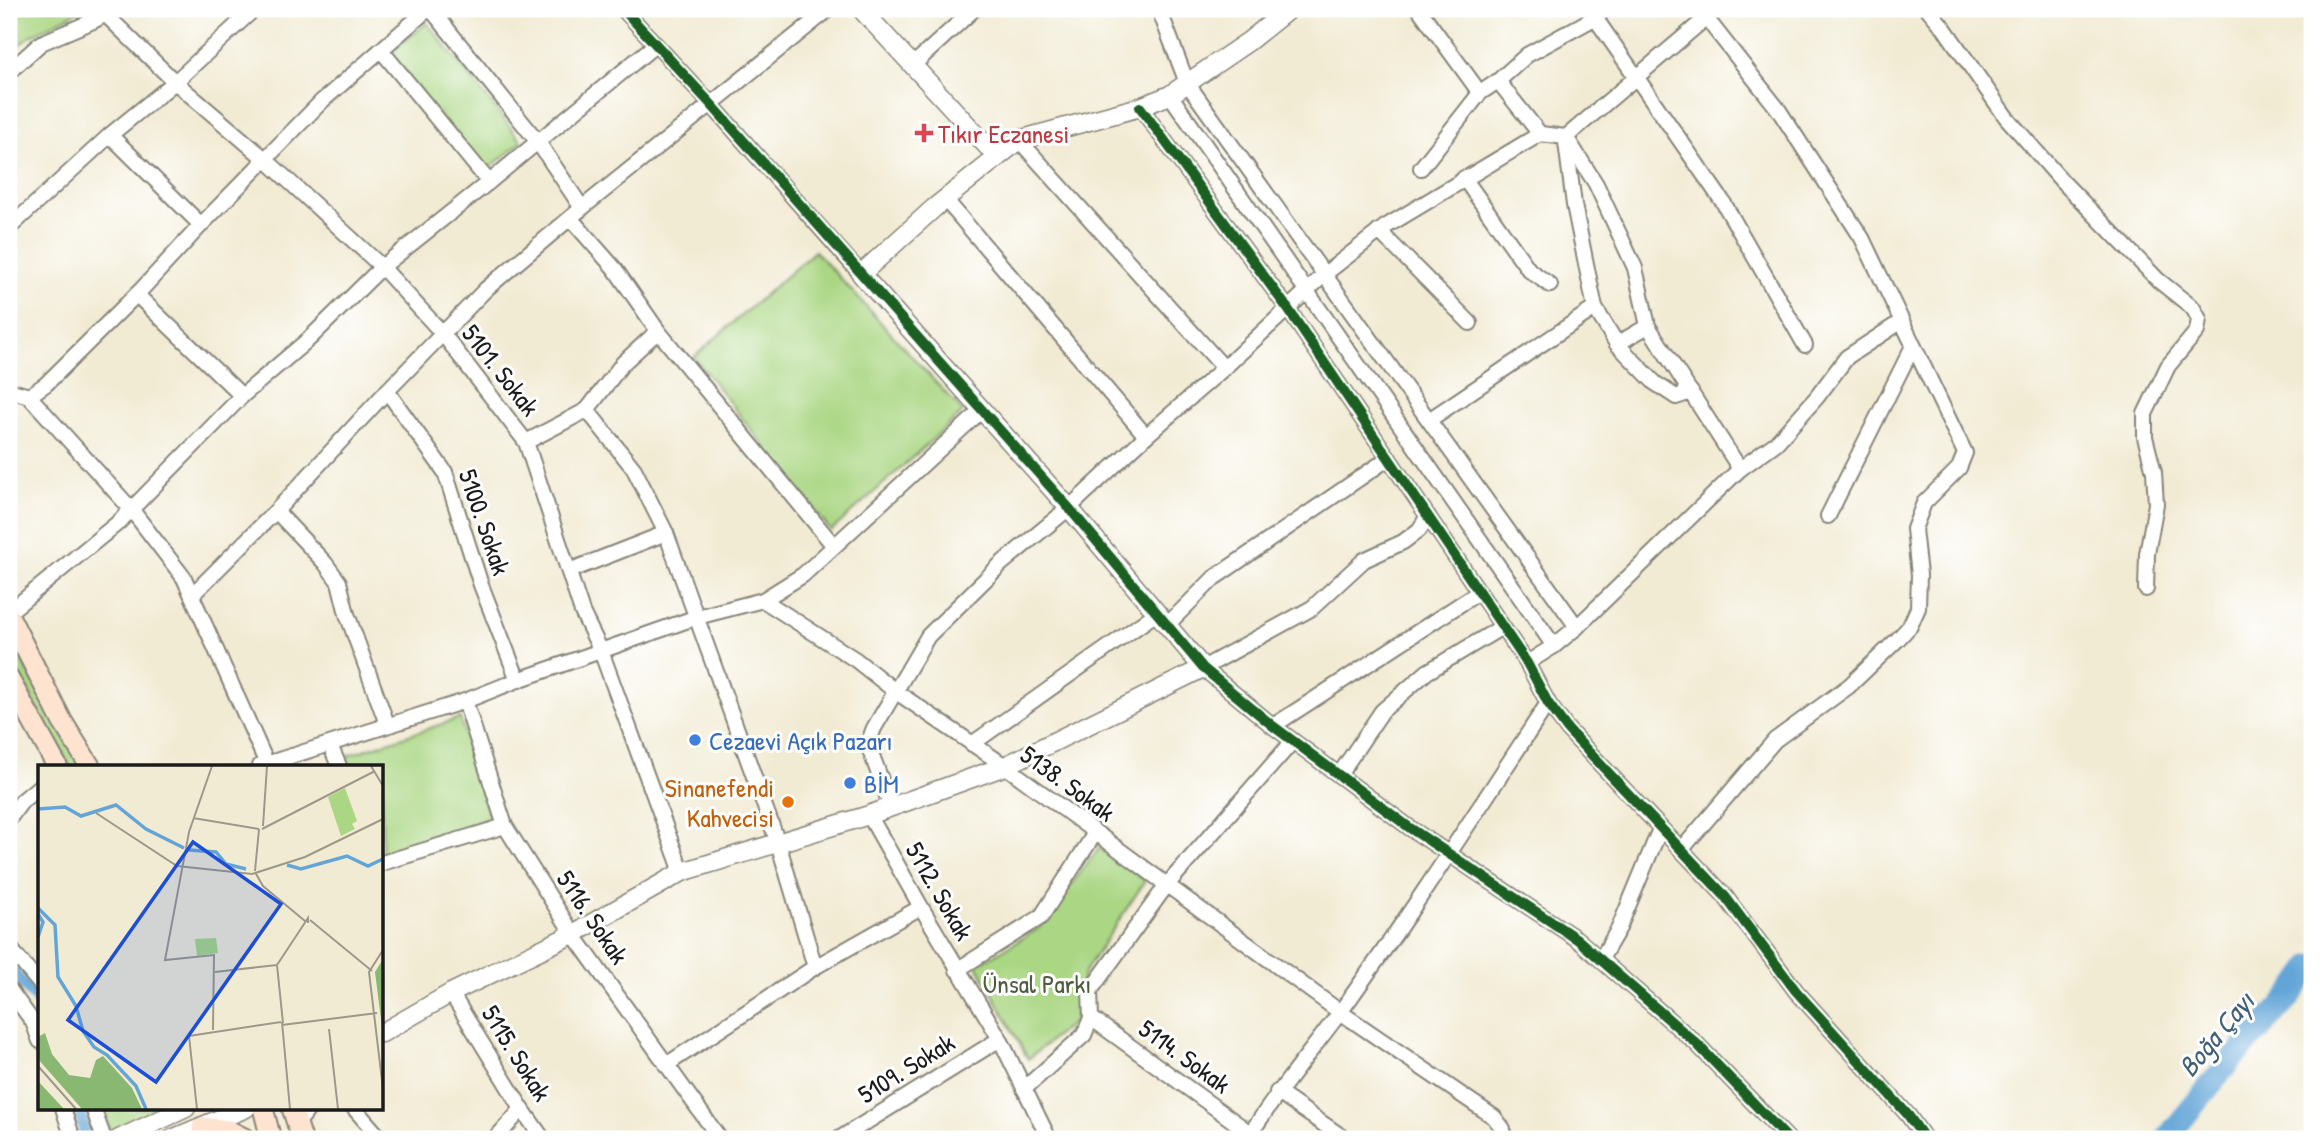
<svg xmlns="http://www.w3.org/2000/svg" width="2321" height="1148" font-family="'Patrick Hand',sans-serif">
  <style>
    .green { fill: #abd784; stroke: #647a50; stroke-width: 2 }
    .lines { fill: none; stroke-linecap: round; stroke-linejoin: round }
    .canal { stroke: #64a5d7; stroke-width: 12 }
    .river { stroke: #64a5d7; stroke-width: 23 }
    .minor-casing { stroke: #878478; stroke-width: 18 }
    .tertiary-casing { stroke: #878478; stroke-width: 21 }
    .secondary-casing { stroke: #878478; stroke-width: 23 }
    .minor { stroke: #fff; stroke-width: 14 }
    .tertiary { stroke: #fff; stroke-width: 18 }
    .secondary { stroke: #fee3d1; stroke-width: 19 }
    .cycleway-casing { stroke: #fff; stroke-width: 15 }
    .cycleway { stroke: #1b5e20; stroke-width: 10 }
    .health-dot { fill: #e0444e; stroke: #fff; stroke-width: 2.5 }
    .shop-dot { fill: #3f7fe0; stroke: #fff; stroke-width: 2.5 }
    .food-dot { fill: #e8710a; stroke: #fff; stroke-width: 2.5 }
    .labels { text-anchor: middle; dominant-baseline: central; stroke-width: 6; stroke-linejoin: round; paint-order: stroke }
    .health-label { font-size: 26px; fill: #be3a42; stroke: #fff; text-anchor: start }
    .street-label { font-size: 26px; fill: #1c1c1c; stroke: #fff }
    .shop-label { font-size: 26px; fill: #366cbe; stroke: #fff; text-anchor: start }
    .food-label { font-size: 26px; fill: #c56008; stroke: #fff; text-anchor: end }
    .park-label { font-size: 26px; fill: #4e5d40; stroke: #fff }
    .water-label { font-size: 28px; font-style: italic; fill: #40607a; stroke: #fff }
    .inset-river { fill: none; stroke: #64a5d7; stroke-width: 3.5 }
    .inset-road { fill: none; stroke: #9c988a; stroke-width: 2 }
    .view { fill: #1d4ed8; fill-opacity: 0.15; stroke: #1d4ed8; stroke-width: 3.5 }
    .inset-edge { fill: none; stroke: #1c1c1c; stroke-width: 3.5 }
  </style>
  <rect width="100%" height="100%" fill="#fff"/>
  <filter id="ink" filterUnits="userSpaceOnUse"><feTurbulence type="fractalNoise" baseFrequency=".0143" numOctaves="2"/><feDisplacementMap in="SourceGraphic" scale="14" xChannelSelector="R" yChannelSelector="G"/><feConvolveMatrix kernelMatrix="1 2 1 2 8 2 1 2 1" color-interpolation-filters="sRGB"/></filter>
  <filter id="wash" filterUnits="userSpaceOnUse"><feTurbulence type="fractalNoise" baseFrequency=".00686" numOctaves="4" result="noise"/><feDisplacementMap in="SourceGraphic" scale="28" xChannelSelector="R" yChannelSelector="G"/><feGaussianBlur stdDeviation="1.57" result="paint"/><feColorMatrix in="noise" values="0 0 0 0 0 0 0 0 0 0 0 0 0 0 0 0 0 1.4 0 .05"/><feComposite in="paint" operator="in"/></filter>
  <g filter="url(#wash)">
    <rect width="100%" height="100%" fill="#f2ebd4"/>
    <g class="green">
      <path d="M 9,9 L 82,9 L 31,36 L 9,52 Z"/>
      <path d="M 427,23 L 522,142 L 484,172 L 389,54 Z"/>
      <path d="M 815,251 L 963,412 L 831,531 L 694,357 Z"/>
      <path d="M 9,638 L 81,766 L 70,766 L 62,752 L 9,656 Z"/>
      <path d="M 460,718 L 490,821 L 385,858 L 382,857 L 382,766 L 345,766 L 349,755 Z"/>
      <path d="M 1099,848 L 1145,881 L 1084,973 L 1075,1021 L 1028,1059 L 977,965 L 1038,929 Z"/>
      <path d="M 103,1108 L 166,1108 L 112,1134 Z"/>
    </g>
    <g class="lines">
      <g class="canal">
        <path d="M 9,967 L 40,1004"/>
        <path d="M 79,1108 L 86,1138"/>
      </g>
      <path class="river" d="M 2166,1139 L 2226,1066 L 2289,998 L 2312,966"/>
    </g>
  </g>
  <g filter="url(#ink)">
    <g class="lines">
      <defs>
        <g id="minor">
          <path d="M 431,9 L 538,142 L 582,208"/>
          <path d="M 623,9 L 710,103 L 861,274"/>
          <path d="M 1159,9 L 1187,83 L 1577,627"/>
          <path d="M 1419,9 L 1480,93"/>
          <path d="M 1589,9 L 1723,202 L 1805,345"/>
          <path d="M 1928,9 L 1944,28 L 2006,117 L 2062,181 L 2158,280 L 2193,308 L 2199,319 L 2197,331 L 2168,366 L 2145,414 L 2145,437 L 2154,472 L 2156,504 L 2147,554 L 2146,589"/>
          <path d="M 105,14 L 175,82 L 265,159 L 382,267 L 443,334 L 526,442 L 582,612 L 601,651 L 682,872"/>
          <path d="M 381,50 L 489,182"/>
          <path d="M 913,65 L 974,9"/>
          <path d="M 9,72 L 41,43 L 93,21 L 115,9"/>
          <path d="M 1498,81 L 1540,134"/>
          <path d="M 1170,95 L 1554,646"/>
          <path d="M 1140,107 L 1288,309 L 1527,663 L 1548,703 L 1568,730 L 1724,895 L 1796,991 L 1908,1115 L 1925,1139"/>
          <path d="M 110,135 L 201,225"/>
          <path d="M 1566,137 L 1596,184 L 1635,268 L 1648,326 L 1740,469"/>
          <path d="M 1019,140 L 1224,368"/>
          <path d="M 1566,142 L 1574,205 L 1595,308 L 1617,344 L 1655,383 L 1676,397 L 1691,392"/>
          <path d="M 1421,168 L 1480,93 L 1498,81 L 1527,55 L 1596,17 L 1605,9"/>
          <path d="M 1464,178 L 1529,270 L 1550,285"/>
          <path d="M 945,199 L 1146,436"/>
          <path d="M 571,219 L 615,269 L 658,331 L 834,546"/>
          <path d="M 9,228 L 110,135 L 175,82 L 254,9"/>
          <path d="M 1379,231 L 1470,323"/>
          <path d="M 137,295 L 242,396"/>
          <path d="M 1617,344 L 1648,326"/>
          <path d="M 9,390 L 29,396 L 131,509 L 184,578 L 267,764"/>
          <path d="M 387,391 L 445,472 L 481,585 L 518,680"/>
          <path d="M 29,396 L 46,384 L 141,290 L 201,225 L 322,101 L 428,9"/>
          <path d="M 587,410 L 634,469 L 666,533 L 778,843 L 815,967"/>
          <path d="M 1429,420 L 1595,308"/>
          <path d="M 526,442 L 587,410 L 623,363 L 658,331"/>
          <path d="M 276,511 L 325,563 L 339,582 L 347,614 L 387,724"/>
          <path d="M 1428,516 L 1419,530 L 1403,542 L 1364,560 L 1312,608 L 1203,668 L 1273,726 L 1410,828 L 1577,939 L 1697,1044 L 1788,1139"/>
          <path d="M 1828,516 L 1913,346"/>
          <path d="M 569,571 L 666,533"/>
          <path d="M 192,595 L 276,511 L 387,391 L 486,289 L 582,208 L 829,9"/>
          <path d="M 763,600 L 856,660 L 895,691 L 1005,766 L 1340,1012 L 1494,1117 L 1503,1129 L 1503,1139"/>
          <path d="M 9,612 L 119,522 L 242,396 L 309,339 L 382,267 L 489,182 L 655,45"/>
          <path d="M 1168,624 L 1214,578 L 1389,458"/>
          <path d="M 1527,663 L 1554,646 L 1577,627 L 1740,469 L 1776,443 L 1817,397 L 1847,357 L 1902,321"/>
          <path d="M 465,701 L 505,826 L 573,934 L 720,1139"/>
          <path d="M 1273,726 L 1479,592"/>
          <path d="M 972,744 L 1158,612"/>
          <path d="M 330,745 L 339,766"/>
          <path d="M 260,766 L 465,701 L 518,680 L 697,617 L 763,600 L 803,575 L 982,410"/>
          <path d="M 1339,775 L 1382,711 L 1427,672 L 1502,627"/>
          <path d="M 891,807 L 870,750 L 869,741 L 874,728 L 928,636 L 1001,564 L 1069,508 L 1146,436 L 1224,368 L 1326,273 L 1385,227 L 1540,134 L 1566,137 L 1706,18"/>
          <path d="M 869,815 L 921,907 L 1000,1039 L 1049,1139"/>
          <path d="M 9,819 L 22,801 L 40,786"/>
          <path d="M 1682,849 L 1775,740 L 1849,686 L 1898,639 L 1910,626 L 1918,608 L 1919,575 L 1914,529 L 1924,503 L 1959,468 L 1965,453 L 1862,238 L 1778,109 L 1699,9"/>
          <path d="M 382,863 L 505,826"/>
          <path d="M 9,947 L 40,984"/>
          <path d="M 1601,959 L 1619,928 L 1660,829"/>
          <path d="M 957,970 L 1041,917 L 1095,833"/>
          <path d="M 9,989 L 33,1022 L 40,1041"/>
          <path d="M 451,993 L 522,1109 L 543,1139"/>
          <path d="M 1091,1018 L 1250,1133"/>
          <path d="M 666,1065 L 815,967 L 921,907"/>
          <path d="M 1024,1089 L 1084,1035 L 1091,1018 L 1090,991 L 1166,886 L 1293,741"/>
          <path d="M 1277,1092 L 1345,1139"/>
          <path d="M 63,1108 L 73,1139"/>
          <path d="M 93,1108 L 104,1139"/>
          <path d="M 354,1108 L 381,1139"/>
          <path d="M 297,1124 L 309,1108"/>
          <path d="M 495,1139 L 522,1109"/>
          <path d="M 839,1139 L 1000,1039"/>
          <path d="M 1247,1139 C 1276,1093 1309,1054 1341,1011 C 1413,911 1480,806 1548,703"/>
        </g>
        <g id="tertiary">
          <path d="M 861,9 L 997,157"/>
          <path d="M 382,1033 L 451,993 L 573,934 L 682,872 L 869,815 L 1005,766 L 1203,668 L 1069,508 L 861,274 L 934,208 L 1019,140 L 1140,107 L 1170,95 L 1249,41 L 1289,9"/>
          <path d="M 119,1139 L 186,1108"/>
          <path d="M 172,1139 L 246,1108"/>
        </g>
        <g id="secondary">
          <path d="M 9,616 L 62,721 L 90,766"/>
          <path d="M 9,679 L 57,766"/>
          <path d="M 263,1108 L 271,1139"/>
          <path d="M 292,1108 L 302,1139"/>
          <path d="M 202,1127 L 228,1130 L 246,1139"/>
        </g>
      </defs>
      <use href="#minor" class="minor-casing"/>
      <use href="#tertiary" class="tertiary-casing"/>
      <use href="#secondary" class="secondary-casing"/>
      <use href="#minor" class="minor"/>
      <use href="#tertiary" class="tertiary"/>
      <use href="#secondary" class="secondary"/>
      <defs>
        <g id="cycleway">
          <path d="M 623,9 L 710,103 L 1069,508 L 1203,668 L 1273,726 L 1410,828 L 1577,939 L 1697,1044 L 1788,1139"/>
          <path d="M 1140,107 L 1288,309 L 1527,663 L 1548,703 L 1568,730 L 1724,895 L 1796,991 L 1908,1115 L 1925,1139"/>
        </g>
      </defs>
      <use href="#cycleway" class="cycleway-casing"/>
      <use href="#cycleway" class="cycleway"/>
    </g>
  </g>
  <path class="health-dot" d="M920.5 122.5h7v7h7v7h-7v7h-7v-7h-7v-7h7z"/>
  <g class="shop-dot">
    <circle cx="695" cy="740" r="7"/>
    <circle cx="850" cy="783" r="7"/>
  </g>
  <circle class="food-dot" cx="788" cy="802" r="7"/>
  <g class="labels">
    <g class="health-label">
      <text x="938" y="133">Tıkır Eczanesi</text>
    </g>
    <g class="street-label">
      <text transform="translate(501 370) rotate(52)">5101. Sokak</text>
      <text transform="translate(485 522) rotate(71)">5100. Sokak</text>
      <text transform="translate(1068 783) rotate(36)">5138. Sokak</text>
      <text transform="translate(940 891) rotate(60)">5112. Sokak</text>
      <text transform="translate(593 917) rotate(56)">5116. Sokak</text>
      <text transform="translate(517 1053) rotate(58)">5115. Sokak</text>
      <text transform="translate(1185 1056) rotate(36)">5114. Sokak</text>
      <text transform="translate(906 1068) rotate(-32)">5109. Sokak</text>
    </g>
    <g class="shop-label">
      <text x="709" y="740">Cezaevi Açık Pazarı</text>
      <text x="864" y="783">BİM</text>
    </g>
    <g class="food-label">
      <text x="774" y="787">Sinanefendi<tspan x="774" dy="30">Kahvecisi</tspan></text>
    </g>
    <g class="park-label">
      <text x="1037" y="983">Ünsal Parkı</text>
    </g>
    <g class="water-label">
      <text transform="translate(2216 1034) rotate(-50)">Boğa Çayı</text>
    </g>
  </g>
  <g transform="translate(38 765)">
    <rect width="345" height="345" fill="#f2ebd4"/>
    <path d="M 307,23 L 319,56 L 314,59 L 317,64 L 303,71 L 290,32 ZM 178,173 L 180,188 L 159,191 L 157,174 Z" fill="#abd784"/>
    <path d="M 345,194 L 345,270 L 337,207 ZM 7,268 L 14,289 L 31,310 L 52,313 L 58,295 L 65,291 L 94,323 L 104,344 L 44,344 L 0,294 L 0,272 ZM 0,316 L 26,344 L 0,344 Z" fill="#88b872"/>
    <path class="inset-river" d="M 0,44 L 27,42 L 43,51 L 78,40 L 108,64 L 146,83M 151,85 L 178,87 L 188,99 L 208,104M 249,100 L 263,104 L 309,91 L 330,101 L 345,94M 0,143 L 17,160 L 20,212 L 38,241 L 45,266 L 56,282 L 69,290 L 98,321 L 108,344M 0,149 L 5,157 L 0,172"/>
    <path class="inset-road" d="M 174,1 L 151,67 L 127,195 L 176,190 L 175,265M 333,1 L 345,21M 58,48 L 139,101 L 214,109 L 267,92 L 345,54M 155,53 L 221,64M 225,61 L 229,1M 224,64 L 337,6M 217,106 L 221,64M 217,107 L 225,121 L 267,156M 272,155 L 334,206M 345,185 L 331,207 L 345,324M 177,207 L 239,200M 244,257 L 252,344M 245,258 L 239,200 L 270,153 L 270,158M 244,260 L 339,248M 291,264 L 300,344M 151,271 L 159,344M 151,271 L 243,257M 0,301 L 38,344"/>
    <path class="view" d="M 155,77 L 243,139 L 118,317 L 30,255 Z"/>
    <rect width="345" height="345" class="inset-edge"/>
  </g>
  <rect width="2321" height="1148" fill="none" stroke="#fff" stroke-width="35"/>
</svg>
